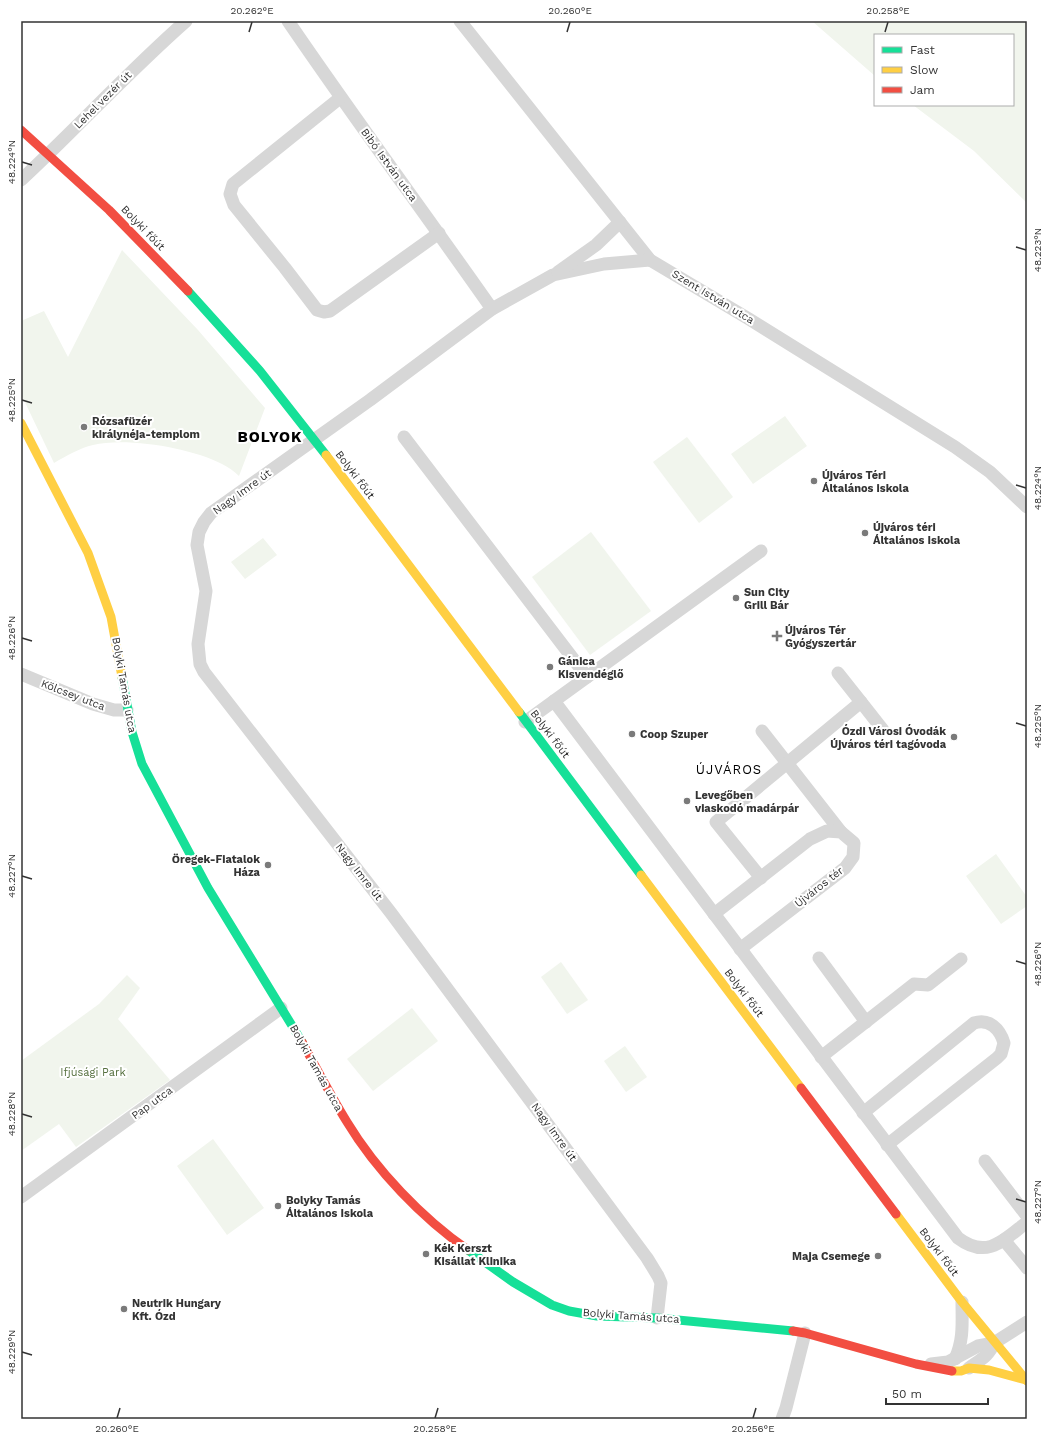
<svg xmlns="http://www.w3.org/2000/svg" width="1048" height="1440" font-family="'Work Sans',sans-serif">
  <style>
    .green { fill: #f1f5ed }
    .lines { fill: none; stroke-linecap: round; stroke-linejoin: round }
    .street { stroke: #d7d7d7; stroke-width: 13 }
    .fast { stroke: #16e098; stroke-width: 9 }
    .slow { stroke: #ffcf43; stroke-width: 9 }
    .jam { stroke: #f24e42; stroke-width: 9 }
    .ticks { fill: none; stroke: #333; stroke-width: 1.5 }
    .poi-dot { fill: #7a7a7a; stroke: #fff; stroke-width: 1.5 }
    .labels { text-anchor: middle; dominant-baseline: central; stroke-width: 4; stroke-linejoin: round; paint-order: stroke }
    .street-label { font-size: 11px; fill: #333; stroke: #fff }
    .poi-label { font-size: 11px; font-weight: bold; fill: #333; stroke: #fff; text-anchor: start }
    .park-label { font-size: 11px; fill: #56703f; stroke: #fff }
    .quarter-label { font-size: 13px; letter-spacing: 1px; fill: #000; stroke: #fff }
    .district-label { font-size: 15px; font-weight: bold; letter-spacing: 1px; fill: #000; stroke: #fff }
    .neatline { fill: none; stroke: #333; stroke-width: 1.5 }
    .ticks-label { font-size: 10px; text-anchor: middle; fill: #333 }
  </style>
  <rect width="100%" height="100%" fill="#fff"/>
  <g class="green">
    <path d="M 812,21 L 1027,21 L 1027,203 L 974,151 L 913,105 L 1013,105 L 1013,35 L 875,35 L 875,76 Z"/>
    <path d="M 122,250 L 198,330 L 265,408 L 239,476 C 234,471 228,467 222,464 C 191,448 127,437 93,445 C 80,448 66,456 54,463 L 21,394 L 21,321 L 44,311 L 68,357 Z"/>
    <path d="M 785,416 L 807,446 L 753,484 L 731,454 Z"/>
    <path d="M 687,437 L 733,497 L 699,523 L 653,462 Z"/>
    <path d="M 591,532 L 651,611 L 590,655 L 532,577 Z"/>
    <path d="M 263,538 L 277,555 L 245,579 L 231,562 Z"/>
    <path d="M 996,854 L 1027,897 L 1027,906 L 1001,924 L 966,876 Z"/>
    <path d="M 561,962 L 588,1000 L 567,1014 L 541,977 Z"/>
    <path d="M 127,975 L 140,988 L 118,1019 L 170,1080 L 76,1147 L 59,1124 L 21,1151 L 21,1061 L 99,1004 Z"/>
    <path d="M 412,1008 L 438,1041 L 373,1091 L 347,1059 Z"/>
    <path d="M 625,1046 L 647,1077 L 626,1092 L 604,1061 Z"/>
    <path d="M 213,1139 L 264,1208 L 227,1235 L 177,1166 Z"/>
  </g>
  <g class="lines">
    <g class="street">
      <path d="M 288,21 C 354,118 424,212 492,309"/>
      <path d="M 460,21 L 650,260 L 749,319 L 955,447 L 990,472 L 1027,507"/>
      <path d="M 340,98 L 233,184 L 230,194 L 234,205 L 285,268 L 317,310 L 324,312 L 330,311 L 439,233"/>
      <path d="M 21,180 C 77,128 128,72 186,21"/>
      <path d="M 650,260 L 604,264 L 553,275 L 492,309 L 370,400 L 211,513 L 204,522 L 199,532 L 197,545 L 206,591 L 198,644 L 200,664 L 204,672 L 391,913 L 647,1258 L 658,1276 L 661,1283 L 657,1318"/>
      <path d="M 558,272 L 596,245 L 620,222"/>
      <path d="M 404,437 L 587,677"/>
      <path d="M 21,674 L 93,704 L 114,710 L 127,710"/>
      <path d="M 554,701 L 958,1238 C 987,1260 1004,1240 1027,1222"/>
      <path d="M 861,702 L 883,730"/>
      <path d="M 525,722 L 761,551"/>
      <path d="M 762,731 L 841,832"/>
      <path d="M 761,878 L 716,822 L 861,702 L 838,673"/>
      <path d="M 714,914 L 810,839 L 827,831 L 841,832 L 854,843 L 853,857 L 845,868 L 740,949"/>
      <path d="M 819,958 L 866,1022"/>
      <path d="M 821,1057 L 914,984 L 928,985 L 961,959"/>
      <path d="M 863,1113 L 974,1023 C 989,1018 1000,1029 1004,1043 L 1001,1054 L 997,1058 L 887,1145"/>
      <path d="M 985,1161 L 1027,1216"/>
      <path d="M 21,1197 L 281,1008"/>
      <path d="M 1004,1240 L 1027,1268"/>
      <path d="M 955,1359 C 964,1339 962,1323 962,1302"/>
      <path d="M 931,1364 L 948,1362 L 978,1346 L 994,1343 L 1027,1322"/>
      <path d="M 969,1368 C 980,1360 989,1356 994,1343"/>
      <path d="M 782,1419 L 786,1408 L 805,1333"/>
    </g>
    <g class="fast">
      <path d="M 188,291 L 260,371 L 326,455"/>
      <path d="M 122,677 L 132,732 L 142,764 L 208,888 L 302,1042"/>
      <path d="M 519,712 L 641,875"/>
      <path d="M 468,1250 L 513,1282 L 552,1305 L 569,1311 L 597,1316 L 657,1318 L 793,1331"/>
    </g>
    <g class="slow">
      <path d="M 21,423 L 88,553 L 111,617 L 122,677"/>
      <path d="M 326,455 L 519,712"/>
      <path d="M 641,875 L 801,1088"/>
      <path d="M 896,1214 L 962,1302 L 1027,1381"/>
      <path d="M 952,1371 L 961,1371 L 969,1368 L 989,1370 L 1026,1380"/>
    </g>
    <g class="jam">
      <path d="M 21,130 L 109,210 L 188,291"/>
      <path d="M 302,1042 C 317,1069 331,1096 347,1122 C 376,1170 422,1218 468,1250"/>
      <path d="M 801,1088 L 896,1214"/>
      <path d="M 793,1331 L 805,1333 L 916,1364 L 952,1371"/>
    </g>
  </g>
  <path class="ticks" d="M 249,32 L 252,22M 567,32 L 570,22M 885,32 L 888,22M 22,162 L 32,165M 1016,247 L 1026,250M 22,400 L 32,403M 1016,485 L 1026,488M 22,638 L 32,641M 1016,723 L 1026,726M 22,876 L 32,879M 1016,961 L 1026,964M 22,1114 L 32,1117M 1016,1199 L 1026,1202M 22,1352 L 32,1355M 117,1418 L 120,1408M 435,1418 L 438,1408M 753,1418 L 756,1408"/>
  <g class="poi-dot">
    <circle cx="84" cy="427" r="4"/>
    <circle cx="814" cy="481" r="4"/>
    <circle cx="865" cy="533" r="4"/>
    <circle cx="736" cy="598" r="4"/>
    <path d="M775 630h4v4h4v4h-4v4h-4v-4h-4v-4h4z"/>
    <circle cx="550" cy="667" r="4"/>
    <circle cx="632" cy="734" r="4"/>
    <circle cx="954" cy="737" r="4"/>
    <circle cx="687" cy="801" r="4"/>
    <circle cx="268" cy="865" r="4"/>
    <circle cx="278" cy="1206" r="4"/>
    <circle cx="426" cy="1254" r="4"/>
    <circle cx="878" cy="1256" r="4"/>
    <circle cx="124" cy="1309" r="4"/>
  </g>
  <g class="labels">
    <g class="street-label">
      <text transform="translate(103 100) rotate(-45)">Lehel vezér út</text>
      <text transform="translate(389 165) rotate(54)">Bibó István utca</text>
      <text transform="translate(143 228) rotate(46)">Bolyki főút</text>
      <text transform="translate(713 297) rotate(31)">Szent István utca</text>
      <text transform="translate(355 475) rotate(53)">Bolyki főút</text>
      <text transform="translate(242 492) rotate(-36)">Nagy Imre út</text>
      <text transform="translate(124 685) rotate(80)">Bolyki Tamás utca</text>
      <text transform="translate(73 695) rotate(21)">Kölcsey utca</text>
      <text transform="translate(550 734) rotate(53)">Bolyki főút</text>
      <text transform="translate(359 872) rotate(52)">Nagy Imre út</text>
      <text transform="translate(819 887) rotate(-38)">Újváros tér</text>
      <text transform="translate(744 993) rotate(53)">Bolyki főút</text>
      <text transform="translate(316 1068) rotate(61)">Bolyki Tamás utca</text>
      <text transform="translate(152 1103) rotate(-36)">Pap utca</text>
      <text transform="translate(554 1132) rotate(54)">Nagy Imre út</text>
      <text transform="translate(939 1252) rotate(53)">Bolyki főút</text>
      <text transform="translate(631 1316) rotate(4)">Bolyki Tamás utca</text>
    </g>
    <g class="poi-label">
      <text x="92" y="421">Rózsafüzér<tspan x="92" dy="13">királynéja-templom</tspan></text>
      <text x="822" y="475">Újváros Téri<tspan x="822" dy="13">Általános iskola</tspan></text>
      <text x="873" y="527">Újváros téri<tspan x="873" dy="13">Általános Iskola</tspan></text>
      <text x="744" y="592">Sun City<tspan x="744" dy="13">Grill Bár</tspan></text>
      <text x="785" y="630">Újváros Tér<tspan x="785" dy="13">Gyógyszertár</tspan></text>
      <text x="558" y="661">Gánica<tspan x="558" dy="13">Kisvendéglő</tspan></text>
      <text x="946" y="731" text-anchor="end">Ózdi Városi Óvodák<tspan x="946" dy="13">Újváros téri tagóvoda</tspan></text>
      <text x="640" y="734">Coop Szuper</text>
      <text x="695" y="795">Levegőben<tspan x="695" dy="13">viaskodó madárpár</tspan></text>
      <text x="260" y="859" text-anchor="end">Öregek-Fiatalok<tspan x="260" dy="13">Háza</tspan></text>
      <text x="286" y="1200">Bolyky Tamás<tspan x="286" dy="13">Általános Iskola</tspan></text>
      <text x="434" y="1248">Kék Kerszt<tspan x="434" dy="13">Kisállat Klinika</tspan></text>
      <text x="870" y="1256" text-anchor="end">Maja Csemege</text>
      <text x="132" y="1303">Neutrik Hungary<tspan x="132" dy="13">Kft. Ózd</tspan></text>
    </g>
    <g class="park-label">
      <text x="93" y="1072">Ifjúsági Park</text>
    </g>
    <g class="quarter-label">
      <text x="729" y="769">ÚJVÁROS</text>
    </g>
    <g class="district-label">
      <text x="270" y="437">BOLYOK</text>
    </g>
  </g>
  <rect width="1048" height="1440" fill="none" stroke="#ffffff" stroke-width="44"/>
  <rect x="874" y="34" width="140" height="72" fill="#ffffff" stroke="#adadad"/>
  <rect x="882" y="47" width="20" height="6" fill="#16e098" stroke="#adadad"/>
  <text x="910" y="54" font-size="12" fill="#333333">Fast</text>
  <rect x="882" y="67" width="20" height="6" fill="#ffcf43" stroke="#adadad"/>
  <text x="910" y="74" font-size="12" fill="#333333">Slow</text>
  <rect x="882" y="87" width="20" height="6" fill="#f24e42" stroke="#adadad"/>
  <text x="910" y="94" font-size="12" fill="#333333">Jam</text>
  <path d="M886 1398v6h102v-6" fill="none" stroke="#333333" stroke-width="2"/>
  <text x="892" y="1398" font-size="12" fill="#333333" stroke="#ffffff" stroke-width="3" paint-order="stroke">50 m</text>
  <rect x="22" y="22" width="1004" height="1396" class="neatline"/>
  <g class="ticks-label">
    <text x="252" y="14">20.262°E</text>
    <text x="570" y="14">20.260°E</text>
    <text x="888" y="14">20.258°E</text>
    <text transform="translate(11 162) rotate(-90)" y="4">48.224°N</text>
    <text transform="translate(1037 250) rotate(-90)" y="4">48.223°N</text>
    <text transform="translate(11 400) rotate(-90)" y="4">48.225°N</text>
    <text transform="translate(1037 488) rotate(-90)" y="4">48.224°N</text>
    <text transform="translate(11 638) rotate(-90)" y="4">48.226°N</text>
    <text transform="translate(1037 726) rotate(-90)" y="4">48.225°N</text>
    <text transform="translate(11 876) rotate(-90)" y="4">48.227°N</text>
    <text transform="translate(1037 964) rotate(-90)" y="4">48.226°N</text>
    <text transform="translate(11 1114) rotate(-90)" y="4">48.228°N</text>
    <text transform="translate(1037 1202) rotate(-90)" y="4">48.227°N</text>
    <text transform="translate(11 1352) rotate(-90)" y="4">48.229°N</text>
    <text x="117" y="1432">20.260°E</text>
    <text x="435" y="1432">20.258°E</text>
    <text x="753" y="1432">20.256°E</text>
  </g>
</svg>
